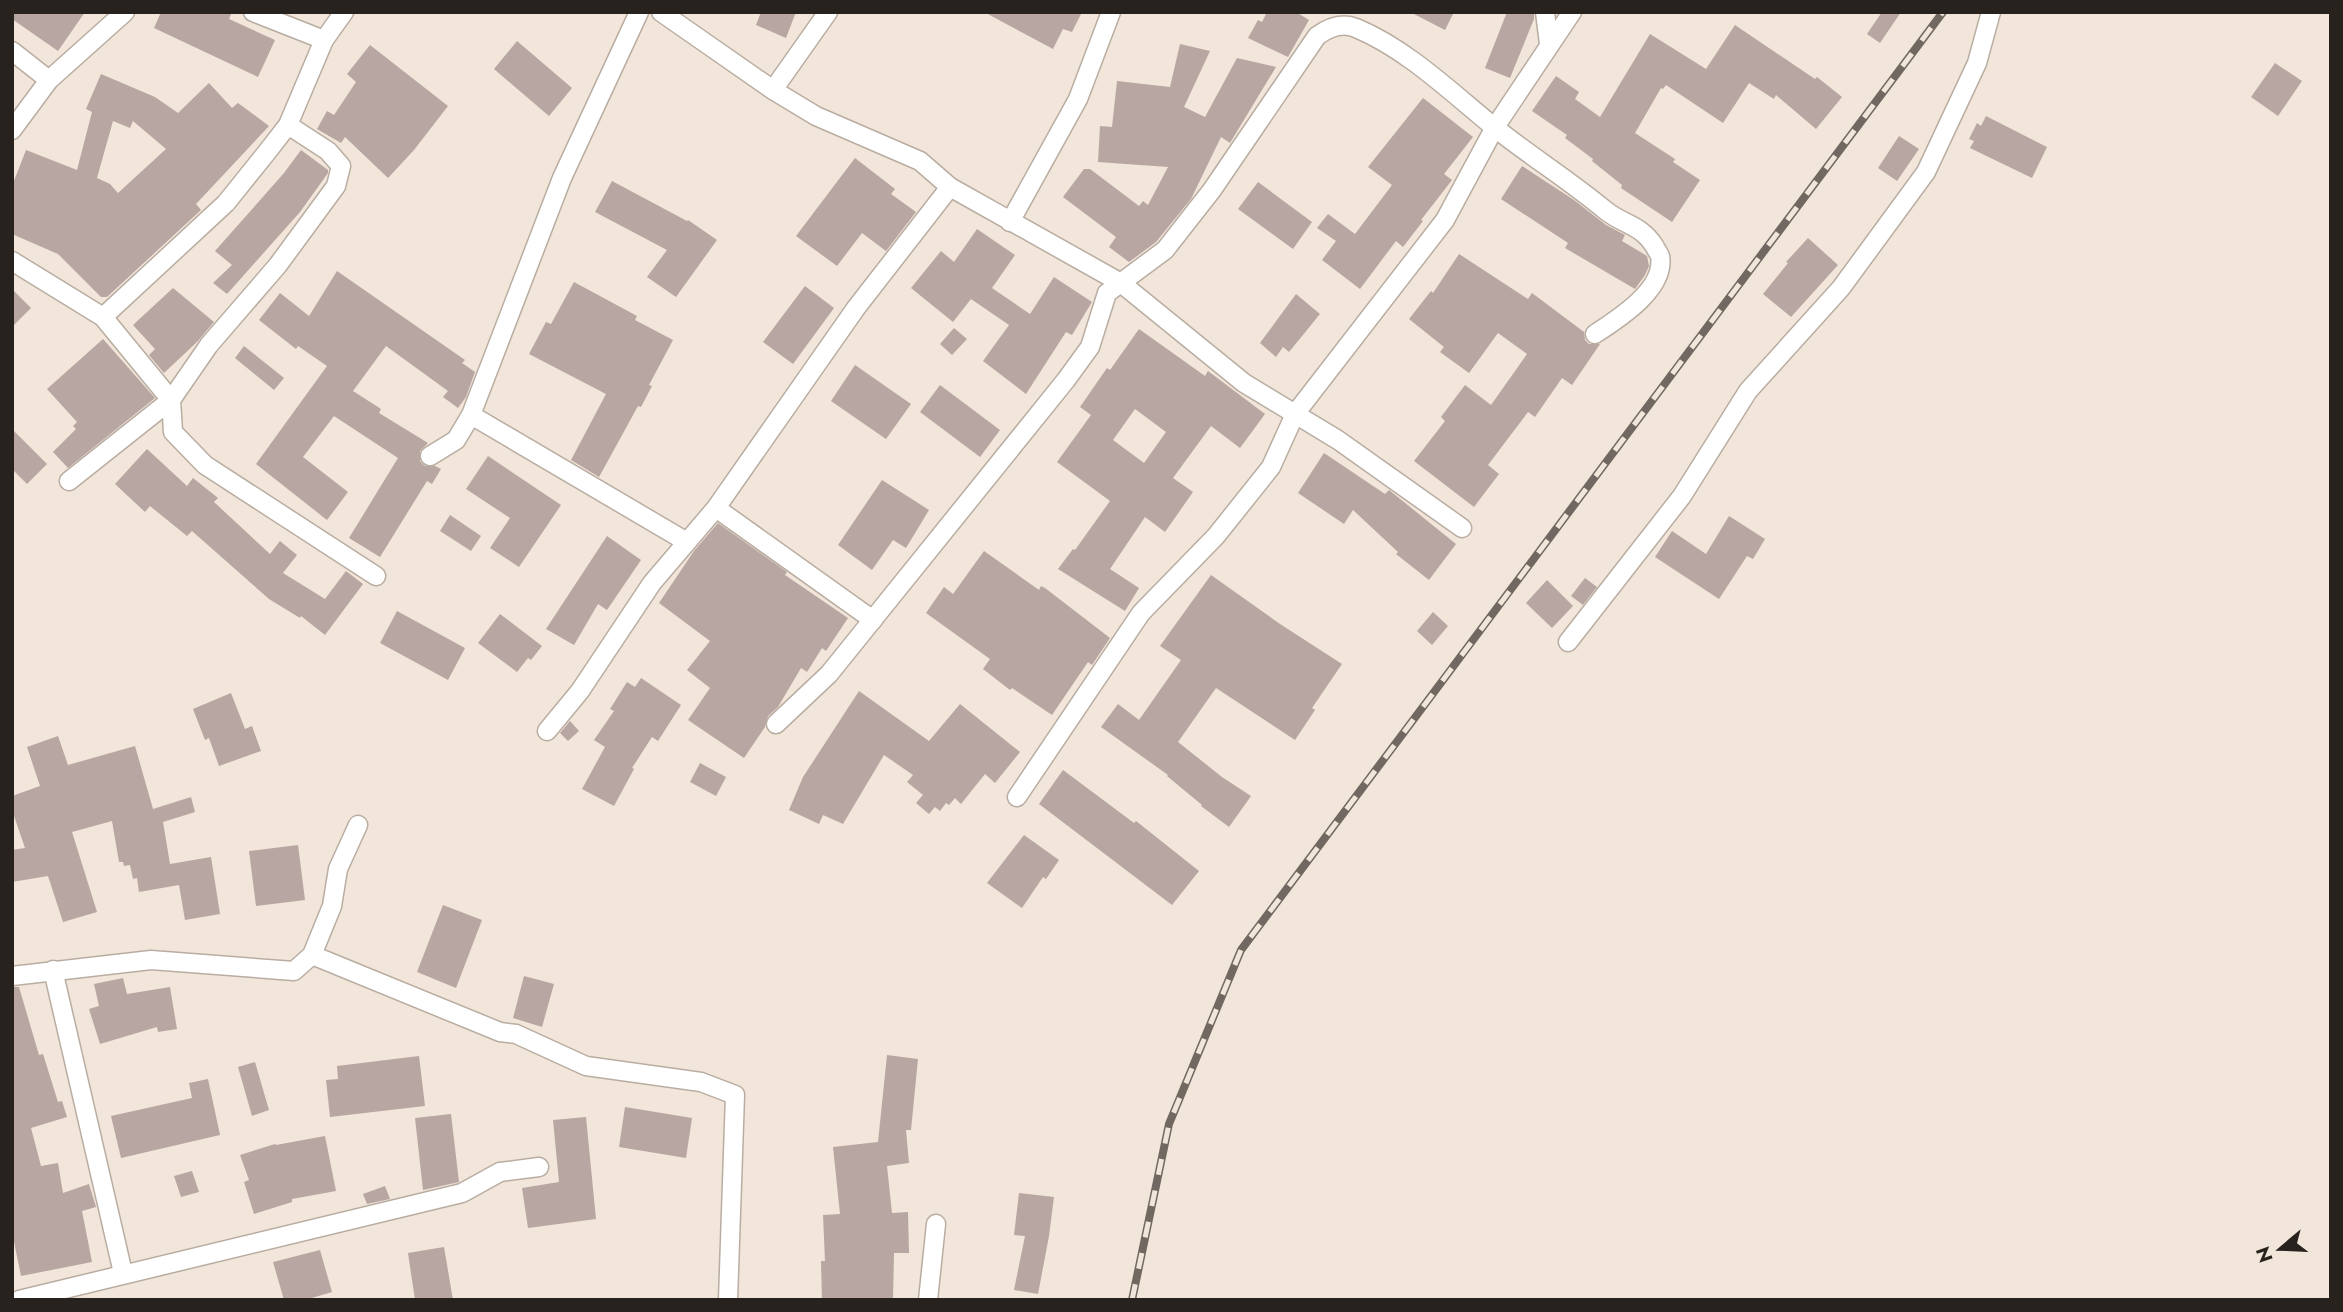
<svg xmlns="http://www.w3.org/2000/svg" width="2343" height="1312" font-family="Jost,sans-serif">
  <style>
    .building { fill: #b7a6a2; fill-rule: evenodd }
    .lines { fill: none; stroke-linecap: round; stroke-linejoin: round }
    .minor-casing { stroke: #b9ada2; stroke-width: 21 }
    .minor { stroke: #fff; stroke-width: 18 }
    .rail-casing { stroke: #706861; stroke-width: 8 }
    .rail { stroke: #f2e5d9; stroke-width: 5; stroke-dasharray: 16; stroke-linecap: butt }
  </style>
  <rect width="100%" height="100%" fill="#f2e5d9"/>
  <g class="building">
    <path d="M 12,12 L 85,12 L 58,51 L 12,19 Z"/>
    <path d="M 161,12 L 232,12 L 229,19 L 275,40 L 258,77 L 154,28 Z"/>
    <path d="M 761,12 L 796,12 L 786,38 L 756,25 Z"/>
    <path d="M 984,12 L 1082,12 L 1072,32 L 1063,29 L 1053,49 Z"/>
    <path d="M 1267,12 L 1296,12 L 1309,20 L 1288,57 L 1248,38 L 1258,20 L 1262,22 Z"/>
    <path d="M 1410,12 L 1454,12 L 1445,30 Z"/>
    <path d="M 1507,12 L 1534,12 L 1534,19 L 1510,78 L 1485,68 Z"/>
    <path d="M 1882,12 L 1901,12 L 1880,43 L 1867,34 Z"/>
    <path d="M 1735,25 L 1815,79 L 1817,77 L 1842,97 L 1816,129 L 1776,95 L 1774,99 L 1749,83 L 1723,123 L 1666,85 L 1663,89 L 1661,88 L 1635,133 L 1675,159 L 1673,162 L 1700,180 L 1672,222 L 1621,188 L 1622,185 L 1592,161 L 1593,159 L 1565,138 L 1567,135 L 1532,111 L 1556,76 L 1579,92 L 1575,99 L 1600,117 L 1650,34 L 1706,69 Z"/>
    <path d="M 517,41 L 572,88 L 549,116 L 494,69 Z"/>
    <path d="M 1180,44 L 1210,51 L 1184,107 L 1205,117 L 1237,58 L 1276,67 L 1230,143 L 1221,137 L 1191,199 L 1156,242 L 1129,262 L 1109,247 L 1116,237 L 1063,197 L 1084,169 L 1090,169 L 1139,206 L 1143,201 L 1148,205 L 1168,167 L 1098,162 L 1100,126 L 1112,127 L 1117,81 L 1170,87 Z"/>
    <path d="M 370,45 L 448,106 L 414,150 L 388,178 L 345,137 L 341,143 L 317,129 L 327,111 L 334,115 L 356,82 L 347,74 Z"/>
    <path d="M 2275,63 L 2302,81 L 2278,116 L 2251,97 Z"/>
    <path d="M 101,74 L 155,97 L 178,113 L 209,83 L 232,108 L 238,103 L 269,126 L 196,204 L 201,210 L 107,297 L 101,297 L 58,254 L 12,234 L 12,186 L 26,150 L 77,170 L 92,112 L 86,109 ZM 113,121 L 130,128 L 133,121 L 166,149 L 118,193 L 110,184 L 97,178 Z"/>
    <path d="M 1423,98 L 1473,137 L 1444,174 L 1452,180 L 1421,220 L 1423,221 L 1403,247 L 1396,241 L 1360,289 L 1322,260 L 1336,241 L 1317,228 L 1328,214 L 1355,234 L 1392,185 L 1368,167 Z"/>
    <path d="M 1986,116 L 2047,147 L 2032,178 L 1970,148 L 1974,141 L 1969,139 L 1977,123 L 1981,126 Z"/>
    <path d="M 1899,136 L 1919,149 L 1897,181 L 1878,168 Z"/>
    <path d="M 301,150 L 328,170 L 328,173 L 300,212 L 227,294 L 213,283 L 232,265 L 215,251 L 284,173 Z"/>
    <path d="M 855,158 L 895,189 L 891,194 L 916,212 L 886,251 L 862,233 L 837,266 L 796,236 Z"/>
    <path d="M 1522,166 L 1574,200 L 1606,225 L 1625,235 L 1622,241 L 1647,256 L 1649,266 L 1645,275 L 1635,289 L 1565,248 L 1568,243 L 1501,199 Z"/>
    <path d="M 612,181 L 687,221 L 688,220 L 717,240 L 676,297 L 647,277 L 667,250 L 595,212 Z"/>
    <path d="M 1258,182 L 1312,222 L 1293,249 L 1238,209 Z"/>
    <path d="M 977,229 L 1015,255 L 992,288 L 1030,314 L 1054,277 L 1092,302 L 1072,335 L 1066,332 L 1026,394 L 983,361 L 1009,325 L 971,299 L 953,322 L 911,288 L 941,251 L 954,262 Z"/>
    <path d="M 1808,238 L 1838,265 L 1791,317 L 1763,294 L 1788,263 L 1786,262 Z"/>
    <path d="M 1459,254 L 1528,299 L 1532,293 L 1584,332 L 1585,340 L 1589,344 L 1600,344 L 1572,385 L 1562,378 L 1535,417 L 1528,412 L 1488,465 L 1499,474 L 1474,507 L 1414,461 L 1445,421 L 1441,417 L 1465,385 L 1491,405 L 1527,354 L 1498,333 L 1469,373 L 1440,352 L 1444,347 L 1409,319 L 1431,291 L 1433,293 Z"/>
    <path d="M 337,271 L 465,360 L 462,363 L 475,372 L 466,397 L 458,408 L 443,397 L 448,391 L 386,346 L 353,391 L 381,409 L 379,413 L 428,443 L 420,451 L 420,461 L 425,466 L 435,466 L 441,469 L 432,484 L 427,481 L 380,557 L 349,538 L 398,458 L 334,416 L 303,457 L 348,492 L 327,520 L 256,464 L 327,366 L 298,346 L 296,349 L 259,320 L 280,293 L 309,316 Z"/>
    <path d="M 574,282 L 637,316 L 635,320 L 673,340 L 649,385 L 652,386 L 641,407 L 638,406 L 599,477 L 571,460 L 606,394 L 529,354 L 546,322 L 551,324 Z"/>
    <path d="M 805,286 L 834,308 L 793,364 L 763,342 Z"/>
    <path d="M 173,288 L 214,322 L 198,341 L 164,373 L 149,355 L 155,349 L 133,325 Z"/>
    <path d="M 12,289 L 31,308 L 12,327 Z"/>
    <path d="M 1296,294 L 1320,314 L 1289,352 L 1283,347 L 1276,357 L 1260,343 Z"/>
    <path d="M 954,328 L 967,339 L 952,355 L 940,344 Z"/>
    <path d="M 1139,329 L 1205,376 L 1208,371 L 1265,414 L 1240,448 L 1211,426 L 1173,478 L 1193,492 L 1165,532 L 1145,517 L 1110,569 L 1139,588 L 1125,611 L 1058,569 L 1073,549 L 1075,550 L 1110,501 L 1057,462 L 1091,415 L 1080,407 L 1107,368 L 1110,370 ZM 1135,409 L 1166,432 L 1144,463 L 1113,440 Z"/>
    <path d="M 103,339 L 155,398 L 68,468 L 53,452 L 76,429 L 73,426 L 77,422 L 47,389 Z"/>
    <path d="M 244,346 L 284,378 L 274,390 L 235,358 Z"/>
    <path d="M 855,365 L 911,404 L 886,439 L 831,401 Z"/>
    <path d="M 940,385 L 1000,430 L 980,457 L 920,412 Z"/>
    <path d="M 12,429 L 47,464 L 27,484 L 12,469 Z"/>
    <path d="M 147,449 L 187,486 L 193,478 L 218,498 L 214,502 L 270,554 L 280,541 L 297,555 L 283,573 L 325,599 L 346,571 L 363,584 L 325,635 L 301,616 L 300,618 L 269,599 L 192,531 L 187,536 L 150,506 L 145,512 L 115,484 Z"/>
    <path d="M 1324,453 L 1385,494 L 1389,490 L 1456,544 L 1429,580 L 1396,554 L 1398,552 L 1353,510 L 1344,524 L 1298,493 Z"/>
    <path d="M 488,456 L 561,505 L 519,567 L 490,548 L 510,518 L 466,489 Z"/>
    <path d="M 882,480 L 929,510 L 906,548 L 893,540 L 872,570 L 838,545 Z"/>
    <path d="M 450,515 L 481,536 L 471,551 L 440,531 Z"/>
    <path d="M 1729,516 L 1765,539 L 1753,559 L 1747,556 L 1719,599 L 1655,557 L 1672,531 L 1706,554 Z"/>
    <path d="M 718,523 L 787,572 L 785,575 L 848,618 L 826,651 L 822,648 L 807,672 L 801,668 L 778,707 L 768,716 L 765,727 L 744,758 L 688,720 L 710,688 L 687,670 L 710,641 L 659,603 L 694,551 Z"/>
    <path d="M 607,536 L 641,560 L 607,610 L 598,604 L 574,645 L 546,629 Z"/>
    <path d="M 984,551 L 1039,590 L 1041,586 L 1045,588 L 1110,638 L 1092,665 L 1088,662 L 1052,715 L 1012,688 L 1010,690 L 983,669 L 990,659 L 926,613 L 944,587 L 953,594 Z"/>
    <path d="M 1211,575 L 1280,624 L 1342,664 L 1312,708 L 1315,710 L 1295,740 L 1216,688 L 1178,742 L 1222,777 L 1251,796 L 1229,827 L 1201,806 L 1202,805 L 1167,776 L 1168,775 L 1101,727 L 1118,704 L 1139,720 L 1181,660 L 1160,646 Z"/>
    <path d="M 1585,578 L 1597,587 L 1583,605 L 1571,596 Z"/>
    <path d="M 1547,580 L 1573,606 L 1552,628 L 1526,603 Z"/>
    <path d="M 397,611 L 465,648 L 448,680 L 380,643 Z"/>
    <path d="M 1433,612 L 1448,626 L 1432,645 L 1417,631 Z"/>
    <path d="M 500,614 L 542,646 L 531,660 L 528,658 L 517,672 L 478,643 Z"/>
    <path d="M 641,678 L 681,705 L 658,741 L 652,737 L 632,768 L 634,769 L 614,806 L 582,789 L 605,747 L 594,740 L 614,711 L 610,709 L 627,682 L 635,687 Z"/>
    <path d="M 859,691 L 929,741 L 960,704 L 1020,752 L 995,783 L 985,774 L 961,804 L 955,798 L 949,805 L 946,803 L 940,811 L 935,807 L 929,814 L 916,803 L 923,795 L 907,782 L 913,775 L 884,755 L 843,824 L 823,815 L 819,824 L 789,810 L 803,777 Z"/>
    <path d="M 231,693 L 245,729 L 252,726 L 261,751 L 219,766 L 209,738 L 205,740 L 193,709 Z"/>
    <path d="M 570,721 L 579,731 L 568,741 L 560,733 Z"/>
    <path d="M 58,736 L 68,765 L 135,746 L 153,809 L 191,797 L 195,812 L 163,822 L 170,864 L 211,857 L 220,914 L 185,920 L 179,885 L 139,892 L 137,878 L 133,879 L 130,865 L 124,866 L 123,862 L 119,862 L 112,821 L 72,832 L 97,912 L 63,922 L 48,876 L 12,882 L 12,850 L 25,848 L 12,810 L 12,796 L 40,786 L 27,747 Z"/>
    <path d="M 700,763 L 726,777 L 716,796 L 690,782 Z"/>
    <path d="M 1063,770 L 1134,823 L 1136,821 L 1199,871 L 1172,905 L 1039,804 Z"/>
    <path d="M 1024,835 L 1059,860 L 1046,879 L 1043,877 L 1022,908 L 987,883 Z"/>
    <path d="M 298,845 L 305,900 L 256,906 L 249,851 Z"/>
    <path d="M 443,905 L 482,920 L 456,988 L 417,972 Z"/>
    <path d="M 524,976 L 554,984 L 542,1027 L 513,1018 Z"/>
    <path d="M 123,978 L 127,994 L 170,987 L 177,1029 L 158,1032 L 157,1027 L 100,1044 L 89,1009 L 99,1006 L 94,984 Z"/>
    <path d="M 12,987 L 19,987 L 39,1055 L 43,1054 L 58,1102 L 62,1101 L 67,1117 L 31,1128 L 41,1166 L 58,1163 L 63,1193 L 89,1184 L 96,1207 L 82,1211 L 92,1262 L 21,1276 L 12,1232 Z"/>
    <path d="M 887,1055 L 918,1059 L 911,1130 L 906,1130 L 909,1163 L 887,1166 L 892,1213 L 908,1212 L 909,1253 L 894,1253 L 893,1300 L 822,1300 L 821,1261 L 825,1261 L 823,1215 L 840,1214 L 833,1147 L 878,1142 Z"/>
    <path d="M 419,1056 L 425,1106 L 330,1117 L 326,1080 L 338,1079 L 337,1066 Z"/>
    <path d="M 255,1062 L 269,1110 L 252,1116 L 238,1067 Z"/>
    <path d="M 208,1079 L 220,1135 L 121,1158 L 111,1116 L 192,1098 L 189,1083 Z"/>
    <path d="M 625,1107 L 692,1118 L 686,1158 L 619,1147 Z"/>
    <path d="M 451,1114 L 459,1182 L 423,1190 L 415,1118 Z"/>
    <path d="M 586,1117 L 596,1219 L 528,1228 L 522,1188 L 559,1182 L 553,1120 Z"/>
    <path d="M 325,1136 L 336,1191 L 292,1199 L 292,1202 L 254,1214 L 244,1182 L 249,1180 L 240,1155 L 275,1144 L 276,1145 Z"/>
    <path d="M 192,1171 L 199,1192 L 181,1197 L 174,1176 Z"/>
    <path d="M 385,1186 L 390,1199 L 367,1204 L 363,1194 Z"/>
    <path d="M 1019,1193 L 1054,1197 L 1049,1236 L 1038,1294 L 1014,1290 L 1025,1236 L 1014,1235 Z"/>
    <path d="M 444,1247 L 453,1300 L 415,1300 L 408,1253 Z"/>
    <path d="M 320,1250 L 332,1292 L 305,1300 L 284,1300 L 273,1262 Z"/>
  </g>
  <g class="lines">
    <defs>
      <g id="minor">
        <path d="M 253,12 L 324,40"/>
        <path d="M 661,12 L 773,90 L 816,116 L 920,161 L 950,187 L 1121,283 L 1244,383 L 1338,440 L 1462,528"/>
        <path d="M 1545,12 L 1549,44"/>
        <path d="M 12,51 L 49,80"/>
        <path d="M 773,90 L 828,12"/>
        <path d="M 12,130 L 49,80 L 125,12"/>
        <path d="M 1010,222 L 1078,99 L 1111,12"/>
        <path d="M 12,261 L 103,317 L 171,400 L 173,432 L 205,465 L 376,576"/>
        <path d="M 103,317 L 226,203 L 267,152 L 288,125 L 324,40 L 344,12"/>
        <path d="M 471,415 L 687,542"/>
        <path d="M 430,456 L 456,440 L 471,415 L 562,178 L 639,12"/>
        <path d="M 69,481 L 171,400 L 209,345 L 278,265 L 336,186 L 341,166 L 328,151 L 288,125"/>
        <path d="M 716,508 L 873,620"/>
        <path d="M 1568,642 L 1682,496 L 1748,391 L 1841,288 L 1926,172 L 1977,63 L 1991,12"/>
        <path d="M 776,724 L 829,674 L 1066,380 L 1090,347 L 1107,293 L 1165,250 L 1212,190 L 1317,36 C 1328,28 1342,22 1356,28 C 1407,49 1452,93 1494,127 C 1530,156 1569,180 1605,210 C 1623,225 1641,224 1655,247 C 1655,248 1660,255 1660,256 C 1666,289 1618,319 1595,334"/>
        <path d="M 547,731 L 580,691 L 652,583 L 716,508 L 856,308 L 950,187"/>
        <path d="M 1017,797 L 1141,613 L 1216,536 L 1271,467 L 1295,414 L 1445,220 L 1495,127 L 1572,12"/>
        <path d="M 312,955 L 500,1032 L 516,1034 L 586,1066 L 701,1082 L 735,1095 L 728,1300"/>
        <path d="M 53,970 L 123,1273"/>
        <path d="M 12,976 L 151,960 L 294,971 L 312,955 L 332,906 L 338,869 L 358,825"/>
        <path d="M 19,1300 L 462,1193 L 500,1172 L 539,1167"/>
        <path d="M 928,1300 L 936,1224"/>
      </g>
    </defs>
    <use href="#minor" class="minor-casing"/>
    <use href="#minor" class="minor"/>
    <defs>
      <path id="rail" d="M 1132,1300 L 1169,1124 L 1241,950 L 1943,12"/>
    </defs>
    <use href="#rail" class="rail-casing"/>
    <use href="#rail" class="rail"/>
  </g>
  <rect width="2343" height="1312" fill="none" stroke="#27221e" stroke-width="28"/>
  <g transform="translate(2280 1249) rotate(251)" stroke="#f2e5d9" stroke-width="5" paint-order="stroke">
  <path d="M0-5L12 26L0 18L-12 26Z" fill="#27221e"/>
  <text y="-10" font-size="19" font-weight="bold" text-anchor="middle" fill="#27221e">N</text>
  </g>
</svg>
